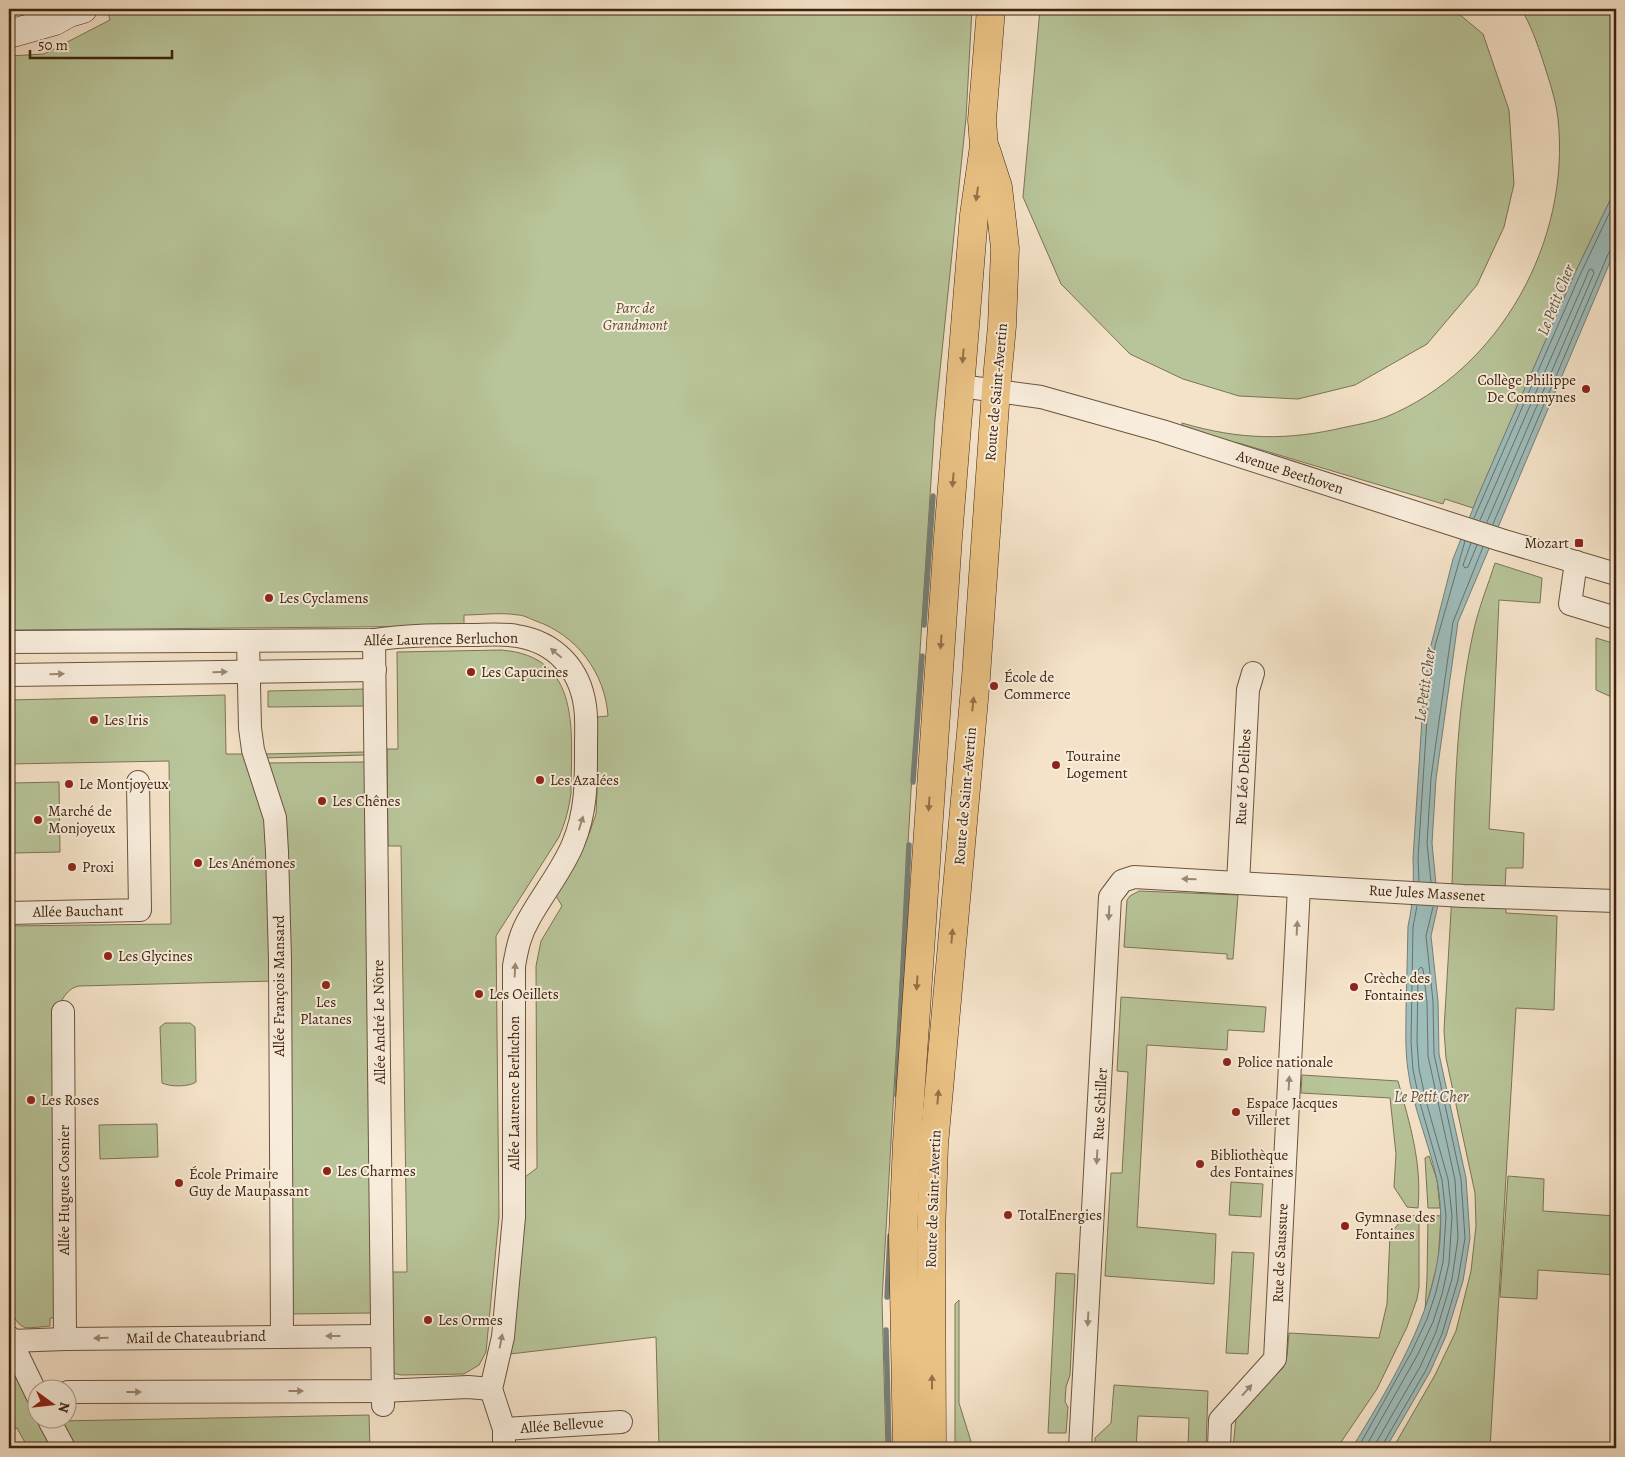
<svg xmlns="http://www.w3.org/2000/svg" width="1625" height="1457" font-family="Alegreya,serif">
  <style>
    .green { fill: #b8c499; stroke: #7c7454 }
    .water { fill: #9dbdbc; stroke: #777f76 }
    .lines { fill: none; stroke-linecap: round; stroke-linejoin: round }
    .shore { stroke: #6e7065; stroke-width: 1 }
    .stream { stroke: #777f76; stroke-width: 5.5 }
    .street-casing { stroke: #6c533d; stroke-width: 24 }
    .secondary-casing { stroke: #3f230e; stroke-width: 29 }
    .primary-casing { stroke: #3f230e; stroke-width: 29 }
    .street { stroke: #f8eddc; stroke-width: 22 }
    .secondary { stroke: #f8eddc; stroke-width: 28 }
    .primary { stroke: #eac284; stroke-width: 28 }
    .oneway { fill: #947249 }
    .oneway2 { fill: #9c8875 }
    .poi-dot { fill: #8f2418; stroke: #f8eddc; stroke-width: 2 }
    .labels { text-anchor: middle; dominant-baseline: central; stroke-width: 4; stroke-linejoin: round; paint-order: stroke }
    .park-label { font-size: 15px; font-style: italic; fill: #5d4b31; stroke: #f8eddc }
    .poi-label { font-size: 15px; fill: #3f230e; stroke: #f8eddc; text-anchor: start }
    .street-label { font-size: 15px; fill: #3f230e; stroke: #f8eddc }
    .water-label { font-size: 16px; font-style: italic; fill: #5b5142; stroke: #f8eddc }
  </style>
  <rect width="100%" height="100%" fill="#f5e3c9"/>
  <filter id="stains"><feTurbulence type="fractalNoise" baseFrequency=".004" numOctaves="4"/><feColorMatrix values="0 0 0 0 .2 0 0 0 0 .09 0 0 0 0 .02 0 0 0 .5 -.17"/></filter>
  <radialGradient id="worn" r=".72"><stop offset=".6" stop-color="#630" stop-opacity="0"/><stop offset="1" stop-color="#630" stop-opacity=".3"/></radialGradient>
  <g class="green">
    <path d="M 107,9 L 972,9 L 966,118 L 935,419 L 911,791 L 882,1300 L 886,1448 L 659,1448 L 656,1337 L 510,1354 L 521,1180 L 537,1168 L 536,966 L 541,941 L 562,906 L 552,889 L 581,834 L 589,834 L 596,814 L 597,793 L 597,717 L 608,716 C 605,672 576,635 536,621 C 530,619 524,615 518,615 C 501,612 481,615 464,615 L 464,626 L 9,630 L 9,56 L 44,54 L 110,20 Z"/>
    <path d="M 1040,9 L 1453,9 L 1483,34 L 1509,110 L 1514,184 L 1504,227 L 1477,285 L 1427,344 L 1355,385 L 1298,399 L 1239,396 L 1183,379 L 1130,354 L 1061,284 L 1023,197 Z"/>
    <path d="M 1521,9 L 1616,9 L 1616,188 L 1574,275 L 1473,508 L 1445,499 L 1443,504 L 1242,444 L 1203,436 L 1182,429 L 1182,423 C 1240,440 1287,441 1346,427 C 1360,424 1373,422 1386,417 C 1500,370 1571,241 1558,119 C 1556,100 1549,80 1543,61 C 1537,43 1531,25 1521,9 Z"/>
    <path d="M 1495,563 L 1542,578 L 1540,603 L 1499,600 L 1489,829 L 1524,833 L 1523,868 L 1506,868 L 1505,889 L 1452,885 C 1455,799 1455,713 1474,629 C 1479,607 1488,585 1495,563 Z"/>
    <path d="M 1596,638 L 1616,644 L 1616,699 L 1596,690 Z"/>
    <path d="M 501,650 C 583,656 571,733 571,793 C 569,809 565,823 559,837 L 496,936 L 499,1217 L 486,1352 L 479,1365 L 464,1374 L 401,1375 L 396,1374 L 390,1369 L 391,1272 L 407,1272 L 401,846 L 388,846 L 387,749 L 398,749 L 397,652 Z"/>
    <path d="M 367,689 L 367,706 L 268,707 L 268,691 Z"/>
    <path d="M 225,695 L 226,754 L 247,754 L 263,798 L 274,981 L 79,986 C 69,988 64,996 59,1005 L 60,1318 L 50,1318 L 50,1326 C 23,1328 22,1333 9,1308 L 9,926 L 171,924 L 169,761 L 9,764 L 9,700 Z"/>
    <path d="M 365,752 L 365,755 L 264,758 L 263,754 Z"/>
    <path d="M 367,762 L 373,1313 L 288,1314 L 264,763 Z"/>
    <path d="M 59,782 L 60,852 L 14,853 L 12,783 Z"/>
    <path d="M 1139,891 L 1238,895 L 1233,959 L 1227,959 L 1227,954 L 1124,947 L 1127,900 L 1130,896 Z"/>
    <path d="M 1452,895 L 1506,899 L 1506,913 L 1557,916 L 1554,1010 L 1516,1008 L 1490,1448 L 1393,1448 L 1435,1375 L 1456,1331 L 1471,1271 L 1476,1226 L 1475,1193 L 1446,1058 L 1444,1030 Z"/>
    <path d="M 1121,997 L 1266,1007 L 1264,1032 L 1228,1030 L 1227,1050 L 1147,1045 L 1137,1227 L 1216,1234 L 1214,1284 L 1105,1276 L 1111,1173 L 1122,1173 L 1128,1072 L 1117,1071 Z"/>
    <path d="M 165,1023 L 190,1023 L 195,1027 L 196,1082 C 189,1087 170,1087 162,1083 L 160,1027 Z"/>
    <path d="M 1302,1075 L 1398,1081 C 1410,1125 1422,1162 1418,1208 L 1407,1207 L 1394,1187 L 1396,1154 L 1390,1098 L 1301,1093 Z"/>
    <path d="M 157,1124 L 158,1157 L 100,1159 L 99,1125 Z"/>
    <path d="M 1429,1156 L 1437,1180 L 1440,1208 L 1428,1208 L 1425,1158 Z"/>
    <path d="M 1508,1176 L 1544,1179 L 1543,1211 L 1616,1216 L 1616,1275 L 1538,1270 L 1537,1299 L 1500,1297 Z"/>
    <path d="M 1231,1182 L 1263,1184 L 1261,1217 L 1229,1215 Z"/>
    <path d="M 1406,1215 L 1419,1216 L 1419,1287 L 1417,1299 L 1407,1327 L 1377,1389 L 1337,1448 L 1233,1448 L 1236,1418 L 1241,1410 L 1283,1368 L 1287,1356 L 1289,1333 L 1379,1338 L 1387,1304 L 1390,1234 Z"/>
    <path d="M 1428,1215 L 1441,1216 L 1438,1262 L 1425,1311 L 1427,1278 Z"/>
    <path d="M 1232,1252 L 1254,1253 L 1248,1354 L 1226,1353 Z"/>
    <path d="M 1056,1273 L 1075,1274 L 1070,1375 L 1066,1387 L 1065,1402 L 1068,1407 L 1066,1433 L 1048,1433 Z"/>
    <path d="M 959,1300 L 959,1403 L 973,1448 L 957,1448 L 955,1444 L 955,1304 Z"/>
    <path d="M 9,1359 L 51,1448 L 28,1448 L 17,1428 L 9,1432 Z"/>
    <path d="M 1114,1385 L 1208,1391 L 1206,1448 L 1188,1448 L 1189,1418 L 1138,1416 L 1136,1448 L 1095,1448 L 1095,1438 L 1111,1423 Z"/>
    <path d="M 369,1415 L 370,1448 L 73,1448 L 60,1421 Z"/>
  </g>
  <path class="water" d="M 1616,188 L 1616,248 L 1458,622 L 1436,779 L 1432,843 L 1438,905 L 1431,936 L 1438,1001 L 1439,1054 L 1466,1178 L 1470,1238 L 1463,1281 L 1446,1336 L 1430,1372 L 1386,1448 L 1352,1448 C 1386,1392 1426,1328 1437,1263 C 1442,1237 1442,1207 1437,1180 C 1429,1143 1413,1108 1408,1070 C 1405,1050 1406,1030 1406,1010 C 1407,982 1407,954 1408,926 C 1413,904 1414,882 1413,858 L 1424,688 L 1431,645 L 1453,559 L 1478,496 L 1574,275 Z"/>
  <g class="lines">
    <g class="shore">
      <path d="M 1474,518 L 1579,277 L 1616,199"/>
      <path d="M 1480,520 L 1585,280 L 1589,270 L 1592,269 L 1594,273 L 1487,522"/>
      <path d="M 1493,524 L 1609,252 L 1612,249 L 1616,248"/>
      <path d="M 1471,543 L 1463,565 L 1465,568 L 1468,567 L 1477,545"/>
      <path d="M 1419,881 L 1418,858 L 1429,688 L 1435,646 L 1465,541"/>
      <path d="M 1431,882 L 1427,843 L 1431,778 L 1453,622 L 1483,547"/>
      <path d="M 1358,1448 L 1412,1351 L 1427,1319 L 1436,1292 L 1443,1262 L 1446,1216 L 1442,1180 L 1420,1103 L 1413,1070 L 1411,1042 L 1413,927 L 1417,906"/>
      <path d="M 1365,1448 L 1418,1354 L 1433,1322 L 1442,1294 L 1449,1263 L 1452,1216 L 1448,1179 L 1426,1101 L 1419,1069 L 1417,1042 L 1418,970 L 1421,967 L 1423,969 L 1427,1002 L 1428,1056 L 1455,1180 L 1458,1238 L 1452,1279 L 1436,1332 L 1420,1367 L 1377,1441 L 1376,1448"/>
      <path d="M 1382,1448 L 1383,1444 L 1426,1370 L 1442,1334 L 1458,1280 L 1465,1238 L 1461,1179 L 1434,1054 L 1433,1001 L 1426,936 L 1433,907"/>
    </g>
    <g class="stream">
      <path d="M 924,625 L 933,496"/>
      <path d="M 913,782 L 922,656"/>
      <path d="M 897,1095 L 909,845"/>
      <path d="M 887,1297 L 890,1236"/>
      <path d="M 886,1330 L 889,1448"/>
    </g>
    <defs>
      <g id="street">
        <path d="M 961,386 L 1041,397 L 1162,431 L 1501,540 L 1616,574"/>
        <path d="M 1576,562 L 1570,604 L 1616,618"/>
        <path d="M 374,640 L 383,1405"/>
        <path d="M 248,641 L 250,728 L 253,750 L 275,818 L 277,852 L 280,959 L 282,1336"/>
        <path d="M 9,642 L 374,640 C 405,635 437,635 468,635 C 484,635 502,633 517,636 C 555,642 580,669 585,706 C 587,719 586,732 586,744 C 586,781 587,810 573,844 C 563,869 542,895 529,919 C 520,934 517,949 514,966 L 514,1217 L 503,1337 L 491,1389 L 504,1429 L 504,1448"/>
        <path d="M 9,675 L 375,670"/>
        <path d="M 1238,883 L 1248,690 L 1253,673"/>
        <path d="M 9,913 L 140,910 L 138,782"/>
        <path d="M 63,1012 L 65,1339"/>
        <path d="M 9,1337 L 38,1397"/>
        <path d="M 11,1341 L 65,1339 L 382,1336"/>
        <path d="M 68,1392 L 382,1391 L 468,1387 L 491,1389"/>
        <path d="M 49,1420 L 64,1448"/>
        <path d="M 504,1429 L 621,1422"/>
        <path d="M 1080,1448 L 1110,897 L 1122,881 L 1134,877 L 1464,896 L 1616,901"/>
        <path d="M 1219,1448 L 1220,1420 L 1275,1359 L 1299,887"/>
      </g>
      <path id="secondary" d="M 9,34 L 55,21 L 69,13 L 83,9"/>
      <g id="primary">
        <path d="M 907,1448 L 903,1235 L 907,1143 L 948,537 L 974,215 L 984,146 L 982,120 L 991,9"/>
        <path d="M 932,1448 L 931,1235 L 934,1145 L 976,677 L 996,390 L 1002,326 L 1005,248 L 998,187 L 986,150"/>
      </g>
    </defs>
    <use href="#street" class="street-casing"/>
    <use href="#secondary" class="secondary-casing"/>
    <use href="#primary" class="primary-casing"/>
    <use href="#street" class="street"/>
    <use href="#secondary" class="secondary"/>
    <use href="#primary" class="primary"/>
  </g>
  <defs><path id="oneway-solid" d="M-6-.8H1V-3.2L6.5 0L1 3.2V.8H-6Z" transform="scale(1.25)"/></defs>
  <g class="oneway">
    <use href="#oneway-solid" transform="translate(977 194) rotate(98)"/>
    <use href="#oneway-solid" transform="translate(963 356) rotate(95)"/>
    <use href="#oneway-solid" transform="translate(953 480) rotate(95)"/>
    <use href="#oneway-solid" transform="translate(941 642) rotate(94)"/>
    <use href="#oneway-solid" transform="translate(973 704) rotate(-84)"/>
    <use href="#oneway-solid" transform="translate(929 804) rotate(94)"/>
    <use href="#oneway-solid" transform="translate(952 936) rotate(-85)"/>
    <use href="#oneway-solid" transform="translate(917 983) rotate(94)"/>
    <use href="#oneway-solid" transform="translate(938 1097) rotate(-85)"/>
    <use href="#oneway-solid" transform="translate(932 1382) rotate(-90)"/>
  </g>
  <g class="oneway2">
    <use href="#oneway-solid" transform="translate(556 653) rotate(-140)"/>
    <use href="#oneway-solid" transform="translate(220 672) rotate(-1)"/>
    <use href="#oneway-solid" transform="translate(57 674) rotate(-1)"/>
    <use href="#oneway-solid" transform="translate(581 823) rotate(-73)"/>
    <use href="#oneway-solid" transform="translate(1189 879) rotate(-178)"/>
    <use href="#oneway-solid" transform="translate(1109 913) rotate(93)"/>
    <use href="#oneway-solid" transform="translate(1297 928) rotate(-87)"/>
    <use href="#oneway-solid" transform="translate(515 970) rotate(-87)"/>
    <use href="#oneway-solid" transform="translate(1289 1083) rotate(-87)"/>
    <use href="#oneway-solid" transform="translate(1097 1157) rotate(93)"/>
    <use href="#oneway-solid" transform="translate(1088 1319) rotate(93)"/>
    <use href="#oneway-solid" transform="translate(333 1336) rotate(180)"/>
    <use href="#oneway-solid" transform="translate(101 1338) rotate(179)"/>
    <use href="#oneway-solid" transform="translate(501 1341) rotate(-79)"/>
    <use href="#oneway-solid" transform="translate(1247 1390) rotate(-48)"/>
    <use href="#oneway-solid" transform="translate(296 1391)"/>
    <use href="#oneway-solid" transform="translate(134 1392)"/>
  </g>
  <g class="poi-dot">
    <circle cx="1586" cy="389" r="5"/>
    <rect x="1574" y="538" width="10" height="10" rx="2.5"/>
    <circle cx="269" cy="598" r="5"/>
    <circle cx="471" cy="672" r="5"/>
    <circle cx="994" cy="686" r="5"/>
    <circle cx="94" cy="720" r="5"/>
    <circle cx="1056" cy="765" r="5"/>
    <circle cx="540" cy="780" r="5"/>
    <circle cx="69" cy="784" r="5"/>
    <circle cx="322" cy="801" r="5"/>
    <circle cx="38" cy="820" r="5"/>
    <circle cx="198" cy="863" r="5"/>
    <circle cx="72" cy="867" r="5"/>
    <circle cx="108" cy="956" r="5"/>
    <circle cx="326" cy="985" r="5"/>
    <circle cx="1354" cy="987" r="5"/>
    <circle cx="479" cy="994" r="5"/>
    <circle cx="1227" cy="1062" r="5"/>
    <circle cx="31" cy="1100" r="5"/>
    <circle cx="1236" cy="1112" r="5"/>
    <circle cx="1200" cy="1164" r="5"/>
    <circle cx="327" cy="1171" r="5"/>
    <circle cx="179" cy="1183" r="5"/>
    <circle cx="1008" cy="1215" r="5"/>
    <circle cx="1345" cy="1226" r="5"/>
    <circle cx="428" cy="1320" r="5"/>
  </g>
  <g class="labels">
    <g class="park-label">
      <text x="635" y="308">Parc de<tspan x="635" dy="17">Grandmont</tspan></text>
    </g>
    <g class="poi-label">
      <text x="1576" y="380" text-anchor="end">Collège Philippe<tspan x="1576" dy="17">De Commynes</tspan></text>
      <text x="1569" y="543" text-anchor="end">Mozart</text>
      <text x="279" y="598">Les Cyclamens</text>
      <text x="481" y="672">Les Capucines</text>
      <text x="1004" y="677">École de<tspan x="1004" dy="17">Commerce</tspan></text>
      <text x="104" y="720">Les Iris</text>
      <text x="1066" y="756">Touraine<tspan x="1066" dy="17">Logement</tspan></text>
      <text x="550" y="780">Les Azalées</text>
      <text x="79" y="784">Le Montjoyeux</text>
      <text x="332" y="801">Les Chênes</text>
      <text x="48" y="811">Marché de<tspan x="48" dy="17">Monjoyeux</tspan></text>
      <text x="208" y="863">Les Anémones</text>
      <text x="82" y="867">Proxi</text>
      <text x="118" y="956">Les Glycines</text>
      <text x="1364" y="978">Crèche des<tspan x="1364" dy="17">Fontaines</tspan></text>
      <text x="489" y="994">Les Oeillets</text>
      <text x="326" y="1002" text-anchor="middle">Les<tspan x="326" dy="17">Platanes</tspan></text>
      <text x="1237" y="1062">Police nationale</text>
      <text x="41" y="1100">Les Roses</text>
      <text x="1246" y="1103">Espace Jacques<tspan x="1246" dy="17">Villeret</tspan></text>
      <text x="1210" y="1155">Bibliothèque<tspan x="1210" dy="17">des Fontaines</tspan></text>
      <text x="337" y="1171">Les Charmes</text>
      <text x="189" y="1174">École Primaire<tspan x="189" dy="17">Guy de Maupassant</tspan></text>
      <text x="1018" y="1215">TotalEnergies</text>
      <text x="1355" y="1217">Gymnase des<tspan x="1355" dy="17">Fontaines</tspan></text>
      <text x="438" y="1320">Les Ormes</text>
    </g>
    <g class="street-label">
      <text transform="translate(996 392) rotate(-85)">Route de Saint-Avertin</text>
      <text transform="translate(1290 472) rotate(18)">Avenue Beethoven</text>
      <text transform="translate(441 639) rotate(-1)">Allée Laurence Berluchon</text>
      <text transform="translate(1243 777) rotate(-87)">Rue Léo Delibes</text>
      <text transform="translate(965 796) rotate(-85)">Route de Saint-Avertin</text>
      <text transform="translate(1427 893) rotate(3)">Rue Jules Massenet</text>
      <text transform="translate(78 911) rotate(-1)">Allée Bauchant</text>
      <text transform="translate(279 986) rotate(-90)">Allée François Mansard</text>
      <text transform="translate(379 1022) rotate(-91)">Allée André Le Nôtre</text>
      <text transform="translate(514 1093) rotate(-90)">Allée Laurence Berluchon</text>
      <text transform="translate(1100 1104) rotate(-87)">Rue Schiller</text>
      <text transform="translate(64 1190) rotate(-90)">Allée Hugues Cosnier</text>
      <text transform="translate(933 1199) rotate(-88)">Route de Saint-Avertin</text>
      <text transform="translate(1280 1253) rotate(-87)">Rue de Saussure</text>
      <text transform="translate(196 1337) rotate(-1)">Mail de Chateaubriand</text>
      <text transform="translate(562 1425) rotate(-4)">Allée Bellevue</text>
    </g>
    <g class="water-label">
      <text transform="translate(1556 300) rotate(-68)">Le Petit Cher</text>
      <text transform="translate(1425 685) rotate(-82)">Le Petit Cher</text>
      <text x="1431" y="1097">Le Petit Cher</text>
    </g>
  </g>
  <rect width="1625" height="1457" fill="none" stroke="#f5e3c9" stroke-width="30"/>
  <rect x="10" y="10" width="1605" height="1437" fill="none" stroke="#3f230e" stroke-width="2.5"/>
  <rect x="15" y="15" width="1595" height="1427" fill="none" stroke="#3f230e"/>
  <g transform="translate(52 1404) rotate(105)"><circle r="24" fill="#f8eddc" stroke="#ae9c8a"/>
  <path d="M0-4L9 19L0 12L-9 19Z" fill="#8f2418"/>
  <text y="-8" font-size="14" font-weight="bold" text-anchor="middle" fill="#3f230e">N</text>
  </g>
  <path d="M30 50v8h142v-8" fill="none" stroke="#3f230e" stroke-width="2.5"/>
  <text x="38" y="50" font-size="15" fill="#3f230e" stroke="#f8eddc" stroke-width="4" paint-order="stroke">50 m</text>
  <rect width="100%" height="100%" filter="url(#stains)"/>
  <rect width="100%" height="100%" fill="url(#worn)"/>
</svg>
